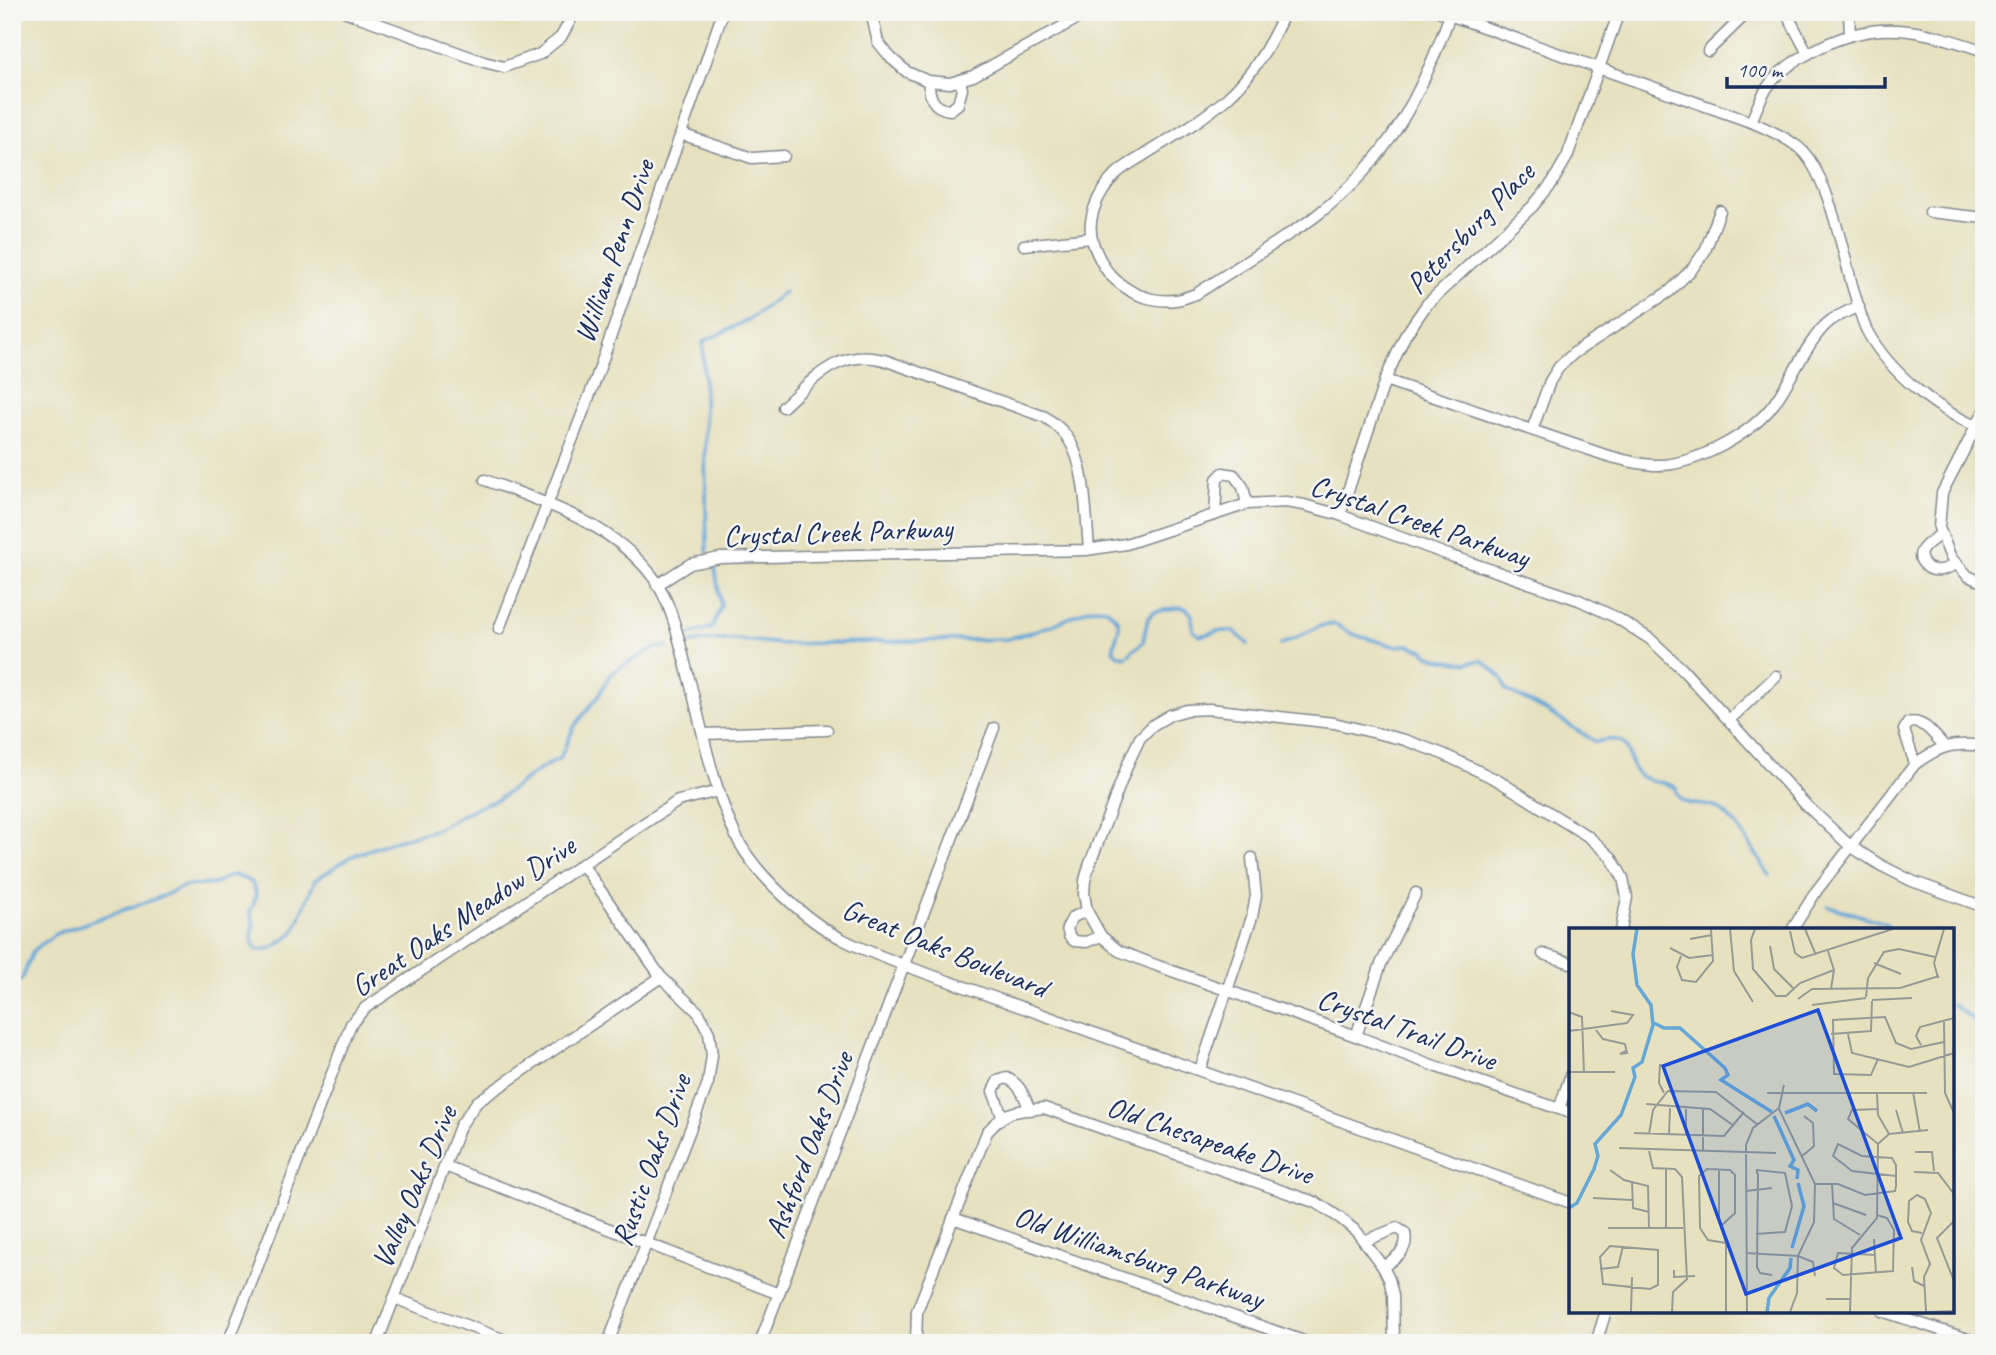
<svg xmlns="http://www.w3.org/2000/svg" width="1996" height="1355" font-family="Caveat,sans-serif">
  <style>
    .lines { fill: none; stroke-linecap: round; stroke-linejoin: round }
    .stream { stroke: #65a7d9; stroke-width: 3.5 }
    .minor-casing { stroke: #81888e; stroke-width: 13 }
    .minor { stroke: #fff; stroke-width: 10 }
    .labels { text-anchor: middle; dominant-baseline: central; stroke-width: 5; stroke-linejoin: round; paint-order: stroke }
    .street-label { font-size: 30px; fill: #1b2f5e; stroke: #f6f6f2 }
    .inset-river { fill: none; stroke: #65a7d9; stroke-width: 3.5 }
    .inset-road { fill: none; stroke: #959a98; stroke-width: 2 }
    .view { fill: #1d4ed8; fill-opacity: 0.15; stroke: #1d4ed8; stroke-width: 3.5 }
    .inset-edge { fill: none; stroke: #1b2f5e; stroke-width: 3.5 }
  </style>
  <rect width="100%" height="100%" fill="#f6f6f2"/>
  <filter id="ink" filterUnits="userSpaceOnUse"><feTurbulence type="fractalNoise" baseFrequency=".0143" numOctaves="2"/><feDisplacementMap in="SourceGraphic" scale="14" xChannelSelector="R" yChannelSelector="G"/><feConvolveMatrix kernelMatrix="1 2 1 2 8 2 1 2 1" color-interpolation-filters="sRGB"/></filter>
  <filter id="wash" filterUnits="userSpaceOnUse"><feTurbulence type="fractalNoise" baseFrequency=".00686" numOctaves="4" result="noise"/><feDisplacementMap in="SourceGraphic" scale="28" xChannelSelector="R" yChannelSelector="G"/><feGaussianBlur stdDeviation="1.57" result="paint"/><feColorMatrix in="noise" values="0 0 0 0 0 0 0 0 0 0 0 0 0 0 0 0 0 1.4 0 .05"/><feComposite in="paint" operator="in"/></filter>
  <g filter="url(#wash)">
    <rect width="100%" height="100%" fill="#e7e1bf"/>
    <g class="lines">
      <g class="stream">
        <path d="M 707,552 L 703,342 L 750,319 L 784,292"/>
        <path d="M 686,636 L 712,628 L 721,606 L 715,567"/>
        <path d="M 688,644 C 716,636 753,641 781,644 L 1008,639 L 1053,625 L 1088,609 L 1097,608 L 1107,609 L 1118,620 L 1119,628 L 1113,650 L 1118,655 L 1126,657 L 1143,642 L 1148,618 L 1154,612 L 1180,607 L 1187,609 L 1192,615 L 1193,630 L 1200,636 L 1218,631 L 1234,631 L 1248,644"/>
        <path d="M 1281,645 L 1320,626 L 1335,624 L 1352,634 L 1394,646 L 1409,645 L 1423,650 L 1430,656 L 1443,660 L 1467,663 L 1482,660 L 1502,678 L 1506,690 L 1548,712 L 1596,742 C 1639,730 1621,762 1640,776 C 1652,783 1665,781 1676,788 C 1678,812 1705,799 1720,810 C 1742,826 1754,854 1770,875"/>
        <path d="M 1828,906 L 1885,923 L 1891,930"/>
        <path d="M 12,986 L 22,979 L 33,951 L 55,934 L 163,896 L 185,886 L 215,884 L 225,878 L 234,875 L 245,879 L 252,883 L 256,893 L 254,903 L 250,912 L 254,924 C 251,933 250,940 256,949 L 262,950 L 273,948 L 294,932 L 315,880 L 350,857 L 393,841 L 435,830 L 471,810 L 498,799 L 542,768 L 560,758 L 574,727 L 599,695 L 610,675 L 619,668 L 653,649 L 667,646"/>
        <path d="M 1952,1004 L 1984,1028"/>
      </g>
    </g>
  </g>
  <g filter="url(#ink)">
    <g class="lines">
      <defs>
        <g id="minor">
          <path d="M 346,12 L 484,62 L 504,67 L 540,54 L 561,37 L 575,12"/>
          <path d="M 871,12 L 878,42 L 891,58 L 907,72 L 928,81 L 950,83 L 973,76 L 1089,12"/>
          <path d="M 1285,12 C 1270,45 1253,75 1226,99 C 1202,120 1174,136 1147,153 C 1137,160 1124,166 1116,174 C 1098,192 1084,221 1094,246 C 1103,268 1110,278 1129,290 C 1141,298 1161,302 1175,300 C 1182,300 1189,296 1196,294 C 1223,277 1250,259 1277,242 C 1290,233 1305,225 1317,215 C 1389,159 1421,96 1451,12"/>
          <path d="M 1441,12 L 1751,122 C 1768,129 1784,136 1798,147 C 1827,170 1842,248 1852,285 C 1857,300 1860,317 1867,331 C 1890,373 1939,413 1984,429"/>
          <path d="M 1786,12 L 1808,54"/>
          <path d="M 1849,12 L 1850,35"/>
          <path d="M 1708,51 L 1748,12"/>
          <path d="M 928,81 C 930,97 932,108 950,110 L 958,104 L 962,89 L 960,80"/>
          <path d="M 1751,122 C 1756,111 1760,98 1767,88 C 1778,71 1796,60 1813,51 C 1875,17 1920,29 1984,51"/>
          <path d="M 681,134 L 752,158 L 784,156"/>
          <path d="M 1930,212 L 1984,218"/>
          <path d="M 1024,245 L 1091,238"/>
          <path d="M 1385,380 L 1605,455 C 1623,460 1644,466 1663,465 C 1700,462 1751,434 1773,405 C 1790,383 1809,337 1830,321 C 1838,315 1849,311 1859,306"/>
          <path d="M 783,407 C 814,379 838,348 884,360 L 1045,417 C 1054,423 1063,430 1069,440 C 1086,466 1086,518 1089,549"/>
          <path d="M 1984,411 L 1942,493 L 1939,528 L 1951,558 L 1968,576 L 1984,583"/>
          <path d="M 1532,430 L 1550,381 L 1559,367 L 1574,353 L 1670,291 L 1692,269 L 1705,251 L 1720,211"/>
          <path d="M 485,480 C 546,503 612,523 653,577 C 673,604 681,650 690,682 C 703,733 713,787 735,834 C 753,873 806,921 844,940 C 863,950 884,957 903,965 L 1571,1203"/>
          <path d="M 1215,515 L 1217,479 L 1223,473 L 1234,475 L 1243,487 L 1247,504"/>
          <path d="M 1340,515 L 1385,380 L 1405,336 L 1427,304 L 1532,207 L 1552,183 L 1567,157 L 1619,12"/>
          <path d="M 1941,534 C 1932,541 1912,551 1924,564 C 1928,569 1934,571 1940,570 C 1945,570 1952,566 1957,564"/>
          <path d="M 657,585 L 690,564 L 720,558 L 1086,550 L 1126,544 L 1247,504 L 1286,502 L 1304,505 L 1340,515 L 1451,556 L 1579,600 L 1617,618 L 1650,639 L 1682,669 L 1805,804 L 1850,846 L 1882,866 L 1912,881 L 1984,907"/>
          <path d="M 499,629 L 597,376 L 723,12"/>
          <path d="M 1729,720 L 1776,676"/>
          <path d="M 703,734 L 827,730"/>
          <path d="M 1915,764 L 1904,730 L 1908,723 C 1923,718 1935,736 1945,747"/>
          <path d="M 582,864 L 661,977 L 699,1013 L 709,1033 L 712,1055 L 708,1083 L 608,1343"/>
          <path d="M 1087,911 L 1073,917 L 1067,928 L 1069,936 L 1074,941 L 1086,942 L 1101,936"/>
          <path d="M 1792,930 L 1817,890 L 1915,764 C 1940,746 1952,742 1984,746"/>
          <path d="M 1543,954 L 1571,963"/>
          <path d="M 1356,1036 L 1381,964 L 1416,893"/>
          <path d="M 1200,1070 L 1252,917 L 1256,896 L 1252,858"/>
          <path d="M 1559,1109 L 1571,1074"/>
          <path d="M 1571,1113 L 1437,1067 L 1356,1036 L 1158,966 L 1119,951 L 1101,936 L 1087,911 L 1084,894 L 1085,880 L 1089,866 L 1129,761 L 1140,738 L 1153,725 L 1170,715 L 1187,710 L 1209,709 L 1334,723 L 1405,740 L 1443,754 L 1497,780 L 1589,837 L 1611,857 L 1623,878 L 1627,897 L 1621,930"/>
          <path d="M 1002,1116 L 993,1091 L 998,1081 L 1007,1078 C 1021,1085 1024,1096 1030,1110"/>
          <path d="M 445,1166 L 779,1294"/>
          <path d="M 953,1218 L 1309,1343"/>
          <path d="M 1364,1241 L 1397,1228 L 1405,1233 C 1409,1251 1396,1257 1383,1267"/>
          <path d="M 394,1298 L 513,1343"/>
          <path d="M 1882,1311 L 1980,1343"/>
          <path d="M 228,1343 L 351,1024 L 365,1008 L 678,801 L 719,791"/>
          <path d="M 377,1343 L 460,1126 L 477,1102 L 661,977"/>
          <path d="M 760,1343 L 994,728"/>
          <path d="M 916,1343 L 917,1311 L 987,1132 C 1009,1108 1014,1112 1044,1108 L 1317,1203 L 1340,1218 L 1357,1232 L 1383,1267 L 1389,1279 L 1393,1295 L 1394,1343"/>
          <path d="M 1596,1343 L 1606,1311"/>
        </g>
      </defs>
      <use href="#minor" class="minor-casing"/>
      <use href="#minor" class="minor"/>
    </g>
  </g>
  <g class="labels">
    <g class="street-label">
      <text transform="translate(1470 228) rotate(-46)">Petersburg Place</text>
      <text transform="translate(614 251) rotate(-71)">William Penn Drive</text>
      <text transform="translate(1420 521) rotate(19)">Crystal Creek Parkway</text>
      <text transform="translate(838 532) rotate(-2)">Crystal Creek Parkway</text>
      <text transform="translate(463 916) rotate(-34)">Great Oaks Meadow Drive</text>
      <text transform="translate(945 948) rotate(22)">Great Oaks Boulevard</text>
      <text transform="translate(1407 1029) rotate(20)">Crystal Trail Drive</text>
      <text transform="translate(1210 1140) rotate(19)">Old Chesapeake Drive</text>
      <text transform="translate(809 1145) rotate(-69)">Ashford Oaks Drive</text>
      <text transform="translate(651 1160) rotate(-70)">Rustic Oaks Drive</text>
      <text transform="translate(414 1187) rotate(-67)">Valley Oaks Drive</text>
      <text transform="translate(1139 1257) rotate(19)">Old Williamsburg Parkway</text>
    </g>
  </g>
  <g transform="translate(1569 928)">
    <rect width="385" height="385" fill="#e7e1bf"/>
    <path class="inset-river" d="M 85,95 L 95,100 L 111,100 L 156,140 L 159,147 L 152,152 L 203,184M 216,185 L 239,176 L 248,183M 205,188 L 225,232 L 221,238 L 229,242 L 228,251M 0,280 L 8,275 L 25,241 L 29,228 L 26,216 L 52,187 L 66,149 L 64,140 L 73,134 L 84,97 L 82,77 L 68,57 L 64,26 L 68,1M 223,320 L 235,278 L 229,255M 198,384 L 200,370 L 221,340 L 222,330"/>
    <path class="inset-road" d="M 161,1 L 165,43 L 184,74M 186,1 L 182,12 L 184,41 L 207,68 L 217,68 L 231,55 L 265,42M 236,1 L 247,27M 221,3 L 226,25 L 233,30 L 324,1M 121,11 L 143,7M 201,18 L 205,41 L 225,61M 101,20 L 120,30 L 144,27M 259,23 L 265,42 L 262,61M 112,28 L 108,39 L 113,52 L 127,54 L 144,33 L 142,1M 305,35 L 332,46M 369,50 L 365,35 L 375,1M 297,69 L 299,50 L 315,24 L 330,21 L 366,29M 229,71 L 243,61 L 331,60 L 370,48M 303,72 L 343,70M 243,77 L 297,70M 0,84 L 13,89 L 15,145M 375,94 L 376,165 L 385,185M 27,102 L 34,111 L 56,116 L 58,125 L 51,126 L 57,123M 0,103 L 58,95 L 64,87 L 42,83M 262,106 L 302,103 L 303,73M 279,106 L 283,125 L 340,139 L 385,125M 352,117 L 347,108 L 351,99 L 385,90M 309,131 L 302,147 L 265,146 L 264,92 L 316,89 L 327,115 L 342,121 L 375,114M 91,136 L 90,155 L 95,165M 0,144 L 46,144M 308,164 L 309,187 L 320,206M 344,164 L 351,204M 198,165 L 358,165M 77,176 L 141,181 L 165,198M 210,181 L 246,256 L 245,294 L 229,328 L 228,365 L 221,384M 327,182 L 334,205M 65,205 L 155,208 L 175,184M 80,206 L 84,182 L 99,163 L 147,164 L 189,197M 100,207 L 101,180M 117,207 L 117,181M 309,216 L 279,191 L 283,182 L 309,181M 50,220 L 207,225M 80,223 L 84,240 L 106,241 L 113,249 L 118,351 L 104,364 L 103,384M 134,224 L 134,181M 346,224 L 363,224 L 365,243M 232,229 L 245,218 L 244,195 L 235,188M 97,241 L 97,300M 150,241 L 150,292 L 157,315 L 157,384M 41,242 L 55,252 L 79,258 L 80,300M 345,244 L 369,245 L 385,266M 189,245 L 188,339 L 191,345 L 203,347M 63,253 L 64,280 L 80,284M 246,256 L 269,256 L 296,267 L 326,263 L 327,258 L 327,237 L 323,230 L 293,228 L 269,216 L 264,228 L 283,243 L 327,248M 263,256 L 265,291 L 291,307M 177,263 L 203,260M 24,270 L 63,272M 264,275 L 297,287M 385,293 L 368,310 L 385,353M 152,298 L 166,285 L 166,247 L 161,242 L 138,241 L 130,248 L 131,300 L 139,312 L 157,315M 39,300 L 114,300M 353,305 L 343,303 L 339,294 L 340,273 L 348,267 L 356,271 L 362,285 L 352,312 L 361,336 L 355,349 L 357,384M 187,306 L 216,304 L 223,278 L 216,245 L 188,242 L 188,246M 305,311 L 307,346M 41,318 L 89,322 L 89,357 L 81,361 L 34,356 L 31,329 ZM 177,325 L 229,328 L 244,334 L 246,348M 307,327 L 269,325 L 265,340 L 274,347 L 324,343 L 325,302 L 318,290 L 308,287M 343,339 L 345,353 L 355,358M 31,341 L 49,339 L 54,318M 105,342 L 105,349 L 126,348M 257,371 L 281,371M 62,384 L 63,349M 178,384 L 177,217 L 184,200 L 210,180 L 215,157M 281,384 L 283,320 L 308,290 L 309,216 L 320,206 L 359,202M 358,384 L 385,383"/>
    <path class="view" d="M 249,82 L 332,310 L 177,366 L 94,138 Z"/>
    <rect width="385" height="385" class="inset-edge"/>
  </g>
  <rect width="1996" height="1355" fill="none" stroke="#f6f6f2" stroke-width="42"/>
  <path d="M1727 77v10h158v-10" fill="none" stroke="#1b2f5e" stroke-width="3.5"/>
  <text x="1737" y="77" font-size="21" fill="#1b2f5e" stroke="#f6f6f2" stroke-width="5" paint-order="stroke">100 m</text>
</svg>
